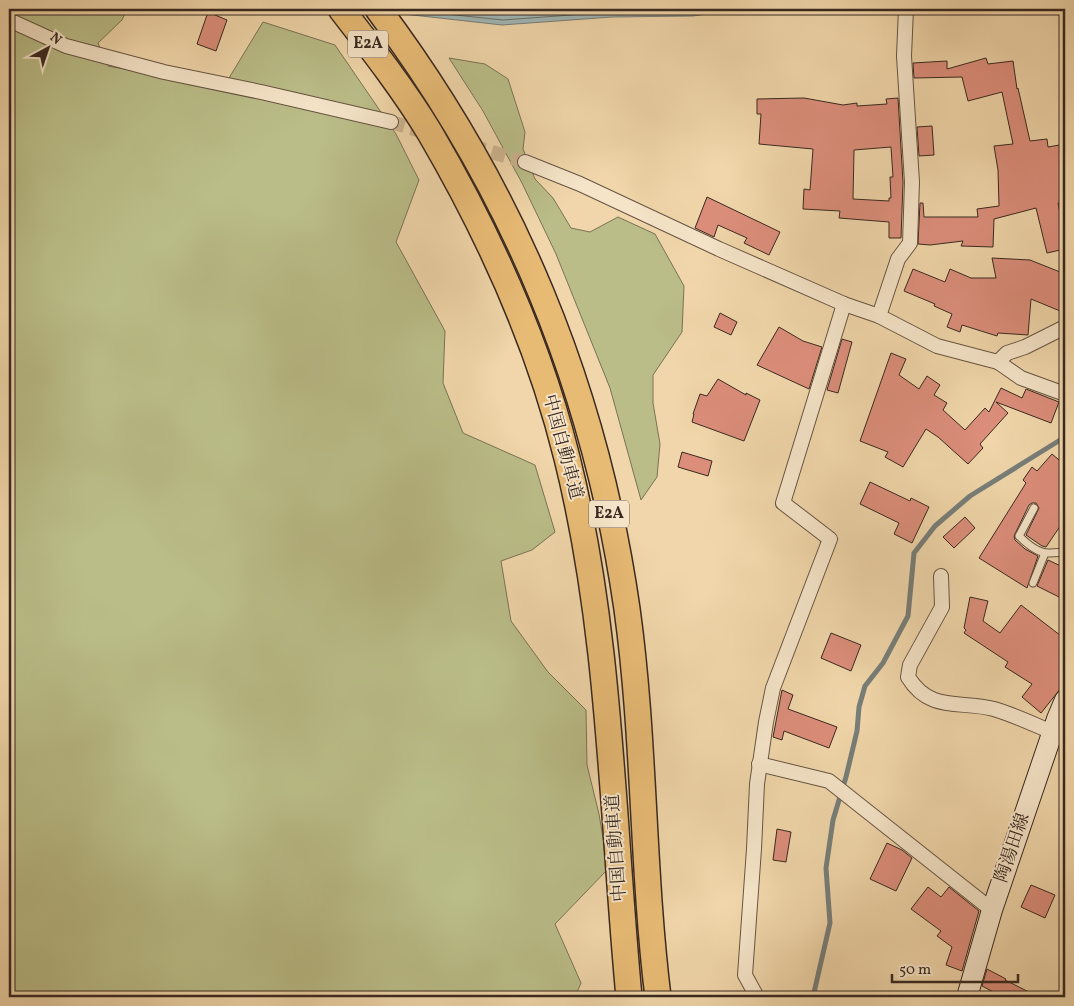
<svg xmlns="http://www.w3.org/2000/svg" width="1074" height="1006" font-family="Vollkorn,'Noto Serif JP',serif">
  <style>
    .green { fill: #babd88; stroke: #7a7354 }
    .water { fill: #a0b6b5; stroke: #777e79 }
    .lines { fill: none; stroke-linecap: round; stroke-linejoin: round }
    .shore { stroke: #6c706a; stroke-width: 1 }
    .stream { stroke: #777e79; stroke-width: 5 }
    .building { fill: #dc8e7b; stroke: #392920; fill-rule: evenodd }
    .minor-tunnel { stroke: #cbb38e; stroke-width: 14; stroke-dasharray: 14 7; stroke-linecap: butt }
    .service-casing { stroke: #675442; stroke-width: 9 }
    .minor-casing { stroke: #675442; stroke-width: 16 }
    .secondary-casing { stroke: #392920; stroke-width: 22 }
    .motorway-casing { stroke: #392920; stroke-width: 28 }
    .service { stroke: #f5e4c8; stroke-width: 7 }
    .minor { stroke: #f5e4c8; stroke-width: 14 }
    .secondary { stroke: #f5e4c8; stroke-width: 20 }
    .motorway { stroke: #e8bb75; stroke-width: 25 }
    .labels { text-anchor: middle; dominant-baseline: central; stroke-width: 4; stroke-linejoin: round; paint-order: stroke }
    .shield { fill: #f5e4c8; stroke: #716152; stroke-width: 1 }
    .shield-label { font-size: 16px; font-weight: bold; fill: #392920 }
    .street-label { font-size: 18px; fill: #392920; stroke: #f5e4c8 }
  </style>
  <rect width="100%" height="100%" fill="#f0d6aa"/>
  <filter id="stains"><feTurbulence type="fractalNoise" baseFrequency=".004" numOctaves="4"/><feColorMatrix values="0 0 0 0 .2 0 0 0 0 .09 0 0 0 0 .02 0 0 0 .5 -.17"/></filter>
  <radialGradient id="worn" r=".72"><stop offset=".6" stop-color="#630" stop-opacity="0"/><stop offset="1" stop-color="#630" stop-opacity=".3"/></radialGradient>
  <g class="green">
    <path d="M 9,9 L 127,9 L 122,20 L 98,43 L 108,66 L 174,78 L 229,78 L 263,22 L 335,45 L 396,134 L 419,180 L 396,242 L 445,331 L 443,383 L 463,433 L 535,465 L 555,532 L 532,550 L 501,561 L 511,621 L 548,672 L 586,710 L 587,765 L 599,814 L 608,869 L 555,924 L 581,983 L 575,997 L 9,997 Z"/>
    <path d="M 449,58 L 485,64 L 508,79 L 525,132 L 523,149 L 535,179 L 553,198 L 571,228 L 590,232 L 618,217 L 655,234 L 684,286 L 682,332 L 653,375 L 653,403 L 660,444 L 657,477 L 641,500 L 610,388 L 556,254 L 522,183 L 483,111 Z"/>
  </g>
  <path class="water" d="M 359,9 L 741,9 L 693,16 L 612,17 L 502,25 Z"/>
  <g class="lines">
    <g class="shore">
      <path d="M 398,9 L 503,20 L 612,12 L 692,11 L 707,9"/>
      <path d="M 454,9 L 503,13 L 571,9"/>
    </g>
    <path class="stream" d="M 813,997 L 830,923 L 826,868 L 833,820 L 846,777 L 857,731 L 859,707 L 865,686 L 883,663 L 908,616 L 914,553 L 935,526 L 970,496 L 1065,437"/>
  </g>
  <g class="building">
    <path d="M 208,12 L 227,20 L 216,51 L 197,44 Z"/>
    <path d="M 986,58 L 988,64 L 1013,61 L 1017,89 L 1018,88 L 1030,141 L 1047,139 L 1048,147 L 1065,144 L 1065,202 L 1058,203 L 1065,237 L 1065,249 L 1047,253 L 1036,208 L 994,219 L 993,247 L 961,246 L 963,241 L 930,245 L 918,244 L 920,203 L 923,203 L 924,217 L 978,217 L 977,209 L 999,206 L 998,170 L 994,146 L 1013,144 L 1002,92 L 968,101 L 962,77 L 914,78 L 913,63 L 947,61 L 947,69 Z"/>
    <path d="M 804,98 L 843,105 L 857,103 L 857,106 L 887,104 L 886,99 L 898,98 L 903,182 L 901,238 L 889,238 L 889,222 L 839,218 L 840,211 L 803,209 L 804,189 L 810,190 L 813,149 L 759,144 L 761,114 L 757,114 L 757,99 ZM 891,147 L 893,177 L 890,177 L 891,198 L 889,198 L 889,201 L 853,199 L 854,150 Z"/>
    <path d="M 932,126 L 934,155 L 919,156 L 917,127 Z"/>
    <path d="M 707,197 L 780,232 L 769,255 L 744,243 L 747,238 L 718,225 L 714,237 L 695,228 Z"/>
    <path d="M 992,258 L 1030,260 L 1065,274 L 1065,313 L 1031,299 L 1028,335 L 998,333 L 997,336 L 962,325 L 960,332 L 947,327 L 952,314 L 934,306 L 935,304 L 904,291 L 913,269 L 945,282 L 950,269 L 971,278 L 996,278 Z"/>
    <path d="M 720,313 L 737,322 L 731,335 L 714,327 Z"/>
    <path d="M 779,327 L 803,341 L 822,347 L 809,389 L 757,365 Z"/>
    <path d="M 842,339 L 852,342 L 838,393 L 827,390 Z"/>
    <path d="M 891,353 L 906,359 L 899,375 L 919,389 L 927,376 L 940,385 L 934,395 L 947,403 L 943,410 L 965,430 L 985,408 L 989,412 L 1001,388 L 1022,398 L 1026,389 L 1059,402 L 1051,423 L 996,402 L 1008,413 L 980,444 L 983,448 L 968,464 L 938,437 L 926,429 L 903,467 L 885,457 L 888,452 L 860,441 Z"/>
    <path d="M 718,379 L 746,395 L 746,393 L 760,400 L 744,441 L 692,422 L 694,414 L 693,414 L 700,394 L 707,396 Z"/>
    <path d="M 682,452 L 712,461 L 708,476 L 678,467 Z"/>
    <path d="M 1052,454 L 1065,465 L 1065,519 L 1046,547 L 1042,546 L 1026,535 L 1039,508 L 1036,503 L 1032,503 L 1029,505 L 1014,536 L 1015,540 L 1025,549 L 1038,556 L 1027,588 L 979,558 L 1026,483 L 1023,480 L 1032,467 L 1037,471 Z"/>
    <path d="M 870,482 L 910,501 L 911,498 L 929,507 L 912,543 L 894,534 L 899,523 L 860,504 Z"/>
    <path d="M 965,517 L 975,528 L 954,548 L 943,537 Z"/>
    <path d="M 1048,560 L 1065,568 L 1065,600 L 1037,586 Z"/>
    <path d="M 970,597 L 988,601 L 983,621 L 1000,633 L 1021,605 L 1065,639 L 1065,683 L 1041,713 L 1022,697 L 1032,684 L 1005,667 L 1008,662 L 964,633 L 966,630 L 964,628 Z"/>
    <path d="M 831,633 L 861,645 L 851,671 L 821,658 Z"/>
    <path d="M 782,690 L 793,695 L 788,709 L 837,727 L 829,748 L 784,731 L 782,740 L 773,737 Z"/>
    <path d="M 777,829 L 791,832 L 786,862 L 773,860 Z"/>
    <path d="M 887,843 L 902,850 L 912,858 L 896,891 L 870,879 Z"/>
    <path d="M 1031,885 L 1055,895 L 1045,918 L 1021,907 Z"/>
    <path d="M 928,887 L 941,897 L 949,887 L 979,911 L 962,971 L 946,965 L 952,947 L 937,936 L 941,931 L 911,909 Z"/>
    <path d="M 987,969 L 1006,979 L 1005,980 L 1039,997 L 1003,997 L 982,986 Z"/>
  </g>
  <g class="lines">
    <path class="minor-tunnel" d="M 391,122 L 525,162"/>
    <defs>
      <g id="service">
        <path d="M 1034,508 L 1019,536 C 1026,543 1037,553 1048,553 C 1054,553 1059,552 1065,553"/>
        <path d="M 1033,583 L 1045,553"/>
      </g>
      <g id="minor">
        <path d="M 9,20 L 66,46 L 164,72 L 261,92 L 391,122"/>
        <path d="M 525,162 L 580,184 L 719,249 L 844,304 L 879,316 L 937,346 L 998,362 L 1021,378 L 1065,394"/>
        <path d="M 879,316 L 898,259 L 910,243 L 912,182 L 904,56 L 906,9"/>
        <path d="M 998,362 L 1007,353 L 1025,347 L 1065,327"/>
        <path d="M 941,576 L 942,607 L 910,665 L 908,677 C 930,713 960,700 994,709 C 1014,715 1033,724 1052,732"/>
        <path d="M 759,764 L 829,781 L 992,910"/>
        <path d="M 757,997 L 745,975 L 754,849 L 757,784 L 766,722 L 773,688 L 830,539 L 783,503 L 844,304"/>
      </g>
      <path id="secondary" d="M 967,997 L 992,910 L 1057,719 L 1065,700"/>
      <g id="motorway">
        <path d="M 341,9 C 372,49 404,90 430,133 C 489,234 539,344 567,458 C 611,634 612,817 629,997"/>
        <path d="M 378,9 C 513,189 595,386 627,609 C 645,738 642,868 658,997"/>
      </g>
    </defs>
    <use href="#service" class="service-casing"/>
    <use href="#minor" class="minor-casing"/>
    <use href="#secondary" class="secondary-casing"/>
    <use href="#motorway" class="motorway-casing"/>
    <use href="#service" class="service"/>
    <use href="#minor" class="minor"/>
    <use href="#secondary" class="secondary"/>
    <use href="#motorway" class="motorway"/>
  </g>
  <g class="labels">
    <g class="shield">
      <rect x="348" y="30.5" width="40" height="27" rx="4"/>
      <rect x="589" y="500.5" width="40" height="27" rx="4"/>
    </g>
    <g class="shield-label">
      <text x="368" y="44">E2A</text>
      <text x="609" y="514">E2A</text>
    </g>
    <g class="street-label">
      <text transform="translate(562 447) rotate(75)">中国自動車道</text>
      <text transform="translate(617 848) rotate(-94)">中国自動車道</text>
      <text transform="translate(1013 848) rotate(-71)">陶湯田線</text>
    </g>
  </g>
  <rect width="1074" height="1006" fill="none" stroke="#f0d6aa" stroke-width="30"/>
  <rect x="10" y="10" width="1054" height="986" fill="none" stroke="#392920" stroke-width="2.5"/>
  <rect x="15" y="15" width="1044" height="976" fill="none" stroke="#392920"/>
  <g transform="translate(48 48) rotate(40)" stroke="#f5e4c8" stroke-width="4" paint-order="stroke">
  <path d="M0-4L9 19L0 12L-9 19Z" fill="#392920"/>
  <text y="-8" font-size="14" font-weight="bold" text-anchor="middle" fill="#392920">N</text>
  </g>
  <path d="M892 974v8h126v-8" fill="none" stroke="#392920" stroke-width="2.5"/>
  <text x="899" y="974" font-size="15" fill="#392920" stroke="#f5e4c8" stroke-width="4" paint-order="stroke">50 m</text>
  <rect width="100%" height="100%" filter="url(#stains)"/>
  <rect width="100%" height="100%" fill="url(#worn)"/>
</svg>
